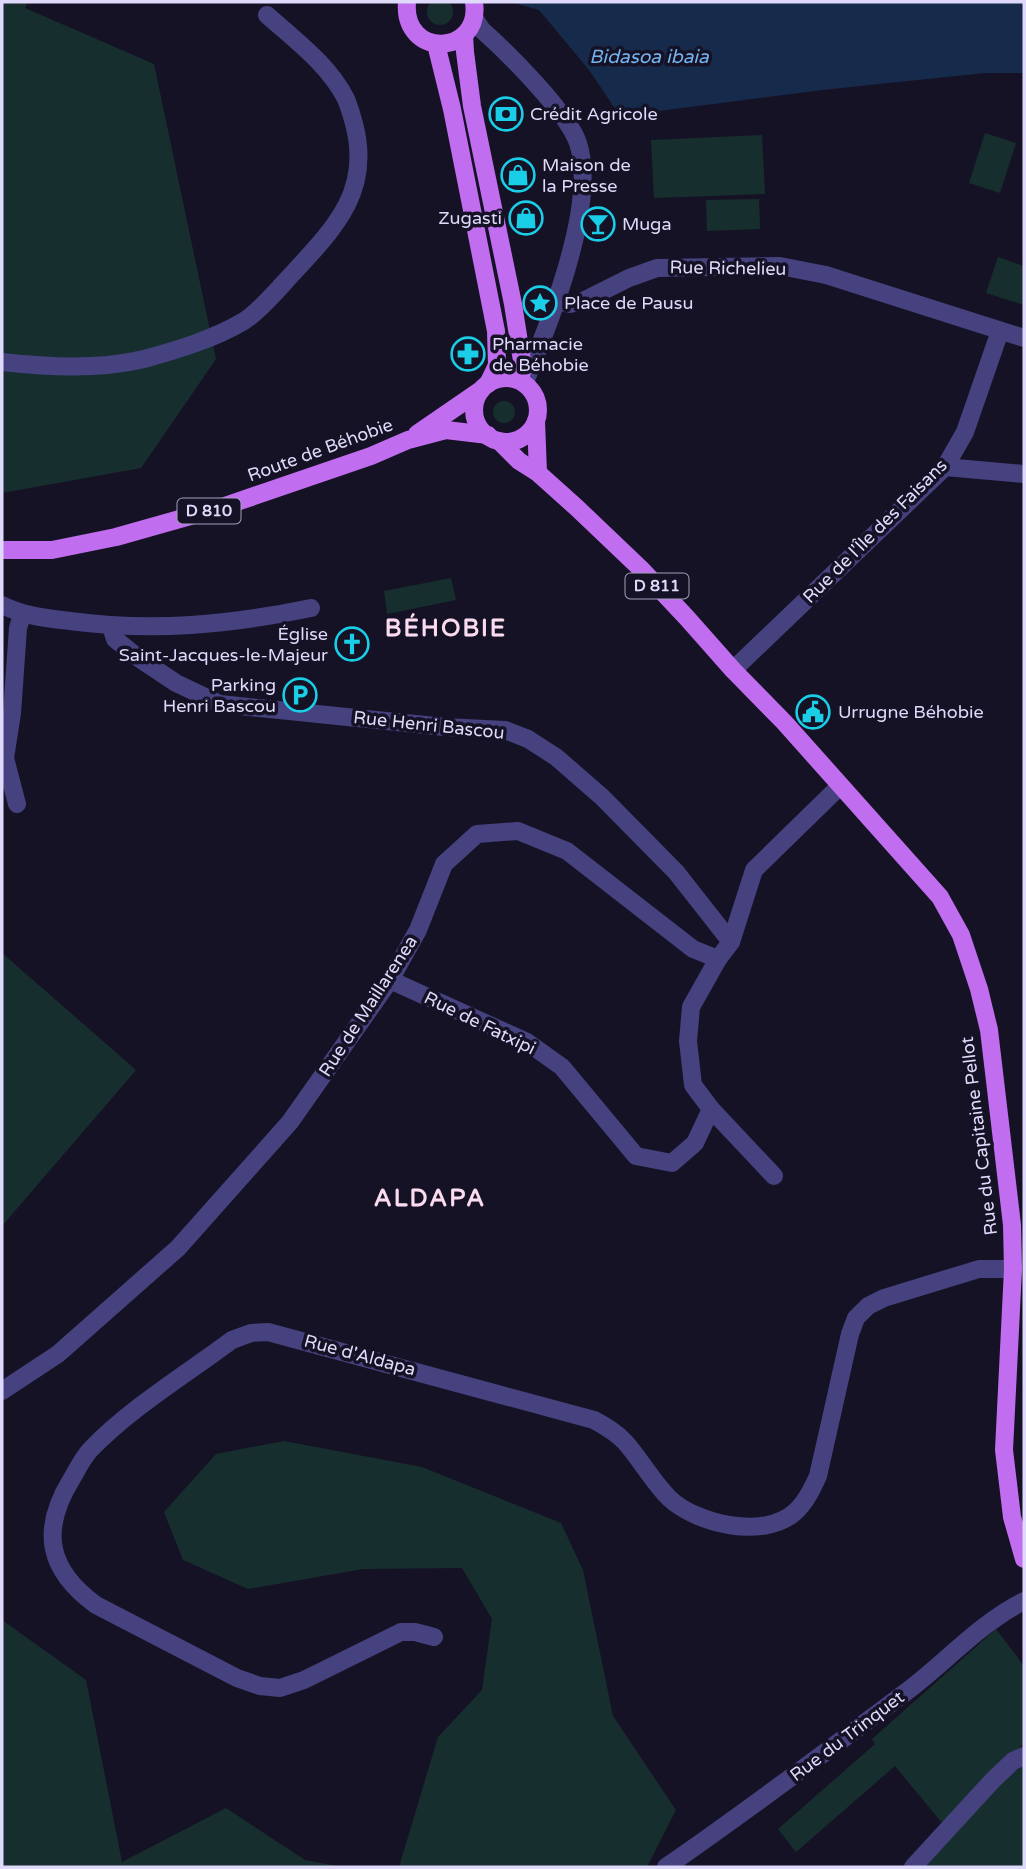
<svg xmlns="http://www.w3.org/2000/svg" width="1026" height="1869" font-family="'Varela Round',sans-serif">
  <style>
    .green { fill: #162f2e }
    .water { fill: #162a4b }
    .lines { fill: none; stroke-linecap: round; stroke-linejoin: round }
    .street { stroke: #45427f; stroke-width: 18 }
    .primary { stroke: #c16df0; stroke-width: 18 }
    .labels { text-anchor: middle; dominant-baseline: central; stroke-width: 7; stroke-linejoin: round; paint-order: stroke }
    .shield { fill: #161225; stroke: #a39ebb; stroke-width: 2 }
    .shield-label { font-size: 16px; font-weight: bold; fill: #dfdafb }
    .poi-label { font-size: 18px; fill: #dfdafb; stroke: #161225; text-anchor: start }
    .street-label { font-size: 18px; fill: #dfdafb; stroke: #161225 }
    .water-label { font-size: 19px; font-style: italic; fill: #73b4f0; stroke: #161225 }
    .district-label { font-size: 24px; font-weight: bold; letter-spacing: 2px; fill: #fbdcef; stroke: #161225 }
  </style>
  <rect width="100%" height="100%" fill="#161225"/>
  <g class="green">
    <circle cx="440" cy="12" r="13"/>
    <path d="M 2,2 L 28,2 L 25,8 L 154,64 L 216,359 L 141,468 L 2,493 Z"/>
    <path d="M 985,133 L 1016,143 L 1000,193 L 969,183 Z"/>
    <path d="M 762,135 L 765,194 L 654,198 L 651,140 Z"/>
    <path d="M 759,199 L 760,229 L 707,231 L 706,200 Z"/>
    <path d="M 998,257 L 1024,266 L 1024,305 L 986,293 Z"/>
    <circle cx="504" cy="412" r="11"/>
    <path d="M 451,578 L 456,600 L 387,614 L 384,591 Z"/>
    <path d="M 2,953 L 136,1070 L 2,1226 Z"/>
    <path d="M 284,1441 L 422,1467 L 561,1523 L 583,1570 L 613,1716 L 676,1810 L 647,1867 L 399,1867 L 438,1737 L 482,1690 L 492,1619 L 462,1568 L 363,1569 L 248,1589 L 183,1560 L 164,1512 L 216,1454 Z"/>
    <path d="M 2,1620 L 86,1680 L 122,1862 L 226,1808 L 305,1860 L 342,1867 L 2,1867 Z"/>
    <path d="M 996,1629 L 1024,1666 L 1024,1744 L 997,1766 L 942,1823 L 895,1766 L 796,1852 L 778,1829 L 875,1744 L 872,1739 Z"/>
    <path d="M 1024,1764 L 1024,1867 L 922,1867 L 996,1788 Z"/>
  </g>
  <path class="water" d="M 511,2 L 1024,2 L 1024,73 L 985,73 L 822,90 L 620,116 L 589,70 L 539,10 Z"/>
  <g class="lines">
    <g class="street">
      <path d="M 474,18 L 482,30 C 508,53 568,113 578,143 C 598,204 549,325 524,384"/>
      <path d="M 555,301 L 570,304 L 581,302 L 629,278 L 657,268 L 780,266 L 826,275 L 1024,338"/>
      <path d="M 2,362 C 48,367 98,370 144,359 C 177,350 214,339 244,321 C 260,311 280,287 293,273 C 337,226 373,188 353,120 C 351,113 349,106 346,99 C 329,65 295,40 267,15"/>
      <path d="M 945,467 L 1024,474"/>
      <path d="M 2,605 C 25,616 44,618 70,621 C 153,632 229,625 311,608"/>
      <path d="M 111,626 L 115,639 L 137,657 L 176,683 L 220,704 L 445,727 L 505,730 L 528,739 L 556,757 L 602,797 L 676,872 L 731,942"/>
      <path d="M 733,670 L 945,467 L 965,432 L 1000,331"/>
      <path d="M 17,804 L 5,758 L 12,713 L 18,628 L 22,615"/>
      <path d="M 390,980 L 527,1042 L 562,1067 L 636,1156 L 672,1163 L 695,1143 L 711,1109 L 693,1085 L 688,1041 L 691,1007 L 718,959"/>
      <path d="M 711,1109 L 774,1176"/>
      <path d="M 2,1391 L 58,1354 L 178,1248 L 290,1122 L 390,980 L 418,930 L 444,864 L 477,834 L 518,831 L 567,851 L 693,949 L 718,959 L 731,942 L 754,870 L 840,786"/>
      <path d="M 434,1637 L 415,1632 L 401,1632 L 304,1680 L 280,1688 L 260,1686 L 237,1678 L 96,1605 C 48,1570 40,1531 71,1480 C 77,1470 83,1457 91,1449 C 132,1407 185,1375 232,1340 L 251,1333 L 268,1332 L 594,1420 C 605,1426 616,1432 625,1442 C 641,1460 652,1481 669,1498 C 696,1524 764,1540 795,1512 C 806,1502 812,1489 818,1476 L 850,1334 L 856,1318 L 868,1306 L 884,1298 L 979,1269 L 1013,1269"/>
      <path d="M 666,1867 C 747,1811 827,1751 906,1692 C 946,1662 980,1623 1024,1601"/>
      <path d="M 913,1867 L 993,1780 L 1013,1761 L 1024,1756"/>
    </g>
    <g class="primary">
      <path d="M 407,2 C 402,59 482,56 474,2"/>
      <path d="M 464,35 L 465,52 L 472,106 L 513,304 L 523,367 L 520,380"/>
      <path d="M 436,44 L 452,109 L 496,331 L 497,365 L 488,384"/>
      <circle cx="506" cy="410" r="32"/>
      <path d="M 536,421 L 538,473"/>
      <path d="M 417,434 L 481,390"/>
      <path d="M 499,441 L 519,461 L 538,473 L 577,508 L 641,569 L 687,618 L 733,670 L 784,722 L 940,897 L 961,935 L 979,989 L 989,1030 L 1012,1225 L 1013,1269 L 1004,1450 L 1012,1517 L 1024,1559"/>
      <path d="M 2,550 L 52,550 L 116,537 L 222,507 L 371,456 L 408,440 L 446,430 L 488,435"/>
    </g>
  </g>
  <defs>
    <symbol id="bank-ring" viewBox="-11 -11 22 22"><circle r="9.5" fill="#161225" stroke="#1acee7" stroke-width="1.5"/><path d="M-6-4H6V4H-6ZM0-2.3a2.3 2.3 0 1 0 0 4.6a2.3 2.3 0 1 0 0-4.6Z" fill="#1acee7"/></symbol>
    <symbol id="shop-ring" viewBox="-11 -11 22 22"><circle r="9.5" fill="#161225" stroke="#1acee7" stroke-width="1.5"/><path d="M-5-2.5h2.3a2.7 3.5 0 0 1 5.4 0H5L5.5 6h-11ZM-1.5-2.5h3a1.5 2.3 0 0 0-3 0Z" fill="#1acee7"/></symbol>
    <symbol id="bar-ring" viewBox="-11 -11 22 22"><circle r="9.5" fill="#161225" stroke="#1acee7" stroke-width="1.5"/><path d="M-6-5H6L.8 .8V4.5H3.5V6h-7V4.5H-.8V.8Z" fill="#1acee7"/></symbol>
    <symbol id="sight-ring" viewBox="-11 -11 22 22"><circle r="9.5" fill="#161225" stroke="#1acee7" stroke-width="1.5"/><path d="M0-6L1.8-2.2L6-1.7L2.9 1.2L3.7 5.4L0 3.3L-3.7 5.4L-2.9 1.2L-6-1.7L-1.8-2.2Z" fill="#1acee7"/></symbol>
    <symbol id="pharmacy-ring" viewBox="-11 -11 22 22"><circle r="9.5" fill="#161225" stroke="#1acee7" stroke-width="1.5"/><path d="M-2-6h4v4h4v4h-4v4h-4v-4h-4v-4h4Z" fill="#1acee7"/></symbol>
    <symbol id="church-ring" viewBox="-11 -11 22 22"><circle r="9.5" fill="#161225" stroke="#1acee7" stroke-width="1.5"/><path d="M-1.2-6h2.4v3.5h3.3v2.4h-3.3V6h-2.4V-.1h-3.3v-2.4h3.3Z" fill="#1acee7"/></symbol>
    <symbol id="parking-ring" viewBox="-11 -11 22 22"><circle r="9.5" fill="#161225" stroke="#1acee7" stroke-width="1.5"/><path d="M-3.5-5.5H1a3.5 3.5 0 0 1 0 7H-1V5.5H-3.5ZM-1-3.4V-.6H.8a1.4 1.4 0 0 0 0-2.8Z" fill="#1acee7"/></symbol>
    <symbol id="civic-ring" viewBox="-11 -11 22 22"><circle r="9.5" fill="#161225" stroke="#1acee7" stroke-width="1.5"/><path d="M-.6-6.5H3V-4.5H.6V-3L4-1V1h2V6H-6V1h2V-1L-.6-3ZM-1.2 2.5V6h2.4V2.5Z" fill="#1acee7"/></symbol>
  </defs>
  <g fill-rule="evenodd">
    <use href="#bank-ring" x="487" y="95" width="38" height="38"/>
    <use href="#shop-ring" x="499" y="156" width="38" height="38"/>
    <use href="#shop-ring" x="507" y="199" width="38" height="38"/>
    <use href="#bar-ring" x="579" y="205" width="38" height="38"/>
    <use href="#sight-ring" x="521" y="284" width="38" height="38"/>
    <use href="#pharmacy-ring" x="449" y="335" width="38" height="38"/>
    <use href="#church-ring" x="333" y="625" width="38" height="38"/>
    <use href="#parking-ring" x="281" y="676" width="38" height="38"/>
    <use href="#civic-ring" x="794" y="693" width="38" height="38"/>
  </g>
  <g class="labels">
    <g class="shield">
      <rect x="177.5" y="498.5" width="63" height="25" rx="5"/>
      <rect x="625.5" y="573.5" width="63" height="25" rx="5"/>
    </g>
    <g class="shield-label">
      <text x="209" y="511">D 810</text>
      <text x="657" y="586">D 811</text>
    </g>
    <g class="poi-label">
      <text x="530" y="114">Crédit Agricole</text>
      <text x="542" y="165">Maison de<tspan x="542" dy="21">la Presse</tspan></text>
      <text x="502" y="218" text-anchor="end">Zugasti</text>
      <text x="622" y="224">Muga</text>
      <text x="564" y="303">Place de Pausu</text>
      <text x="492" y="344">Pharmacie<tspan x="492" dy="21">de Béhobie</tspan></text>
      <text x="328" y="634" text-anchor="end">Église<tspan x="328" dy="21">Saint-Jacques-le-Majeur</tspan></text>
      <text x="276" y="685" text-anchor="end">Parking<tspan x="276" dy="21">Henri Bascou</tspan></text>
      <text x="838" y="712">Urrugne Béhobie</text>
    </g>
    <g class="street-label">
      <text transform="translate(728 268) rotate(1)">Rue Richelieu</text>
      <text transform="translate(320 450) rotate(-20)">Route de Béhobie</text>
      <text transform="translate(875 531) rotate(-45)">Rue de l'Île des Faisans</text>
      <text transform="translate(429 725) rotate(6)">Rue Henri Bascou</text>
      <text transform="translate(368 1006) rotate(-57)">Rue de Maillarenea</text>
      <text transform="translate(480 1023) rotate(26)">Rue de Fatxipi</text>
      <text transform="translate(979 1136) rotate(-97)">Rue du Capitaine Pellot</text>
      <text transform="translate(360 1355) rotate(15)">Rue d'Aldapa</text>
      <text transform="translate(847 1736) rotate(-37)">Rue du Trinquet</text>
    </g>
    <g class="water-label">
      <text x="649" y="57">Bidasoa ibaia</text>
    </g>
    <g class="district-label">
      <text x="446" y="628">BÉHOBIE</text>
      <text x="430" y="1198">ALDAPA</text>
    </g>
  </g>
  <rect width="1026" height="1869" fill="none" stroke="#dfdafb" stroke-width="7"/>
</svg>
